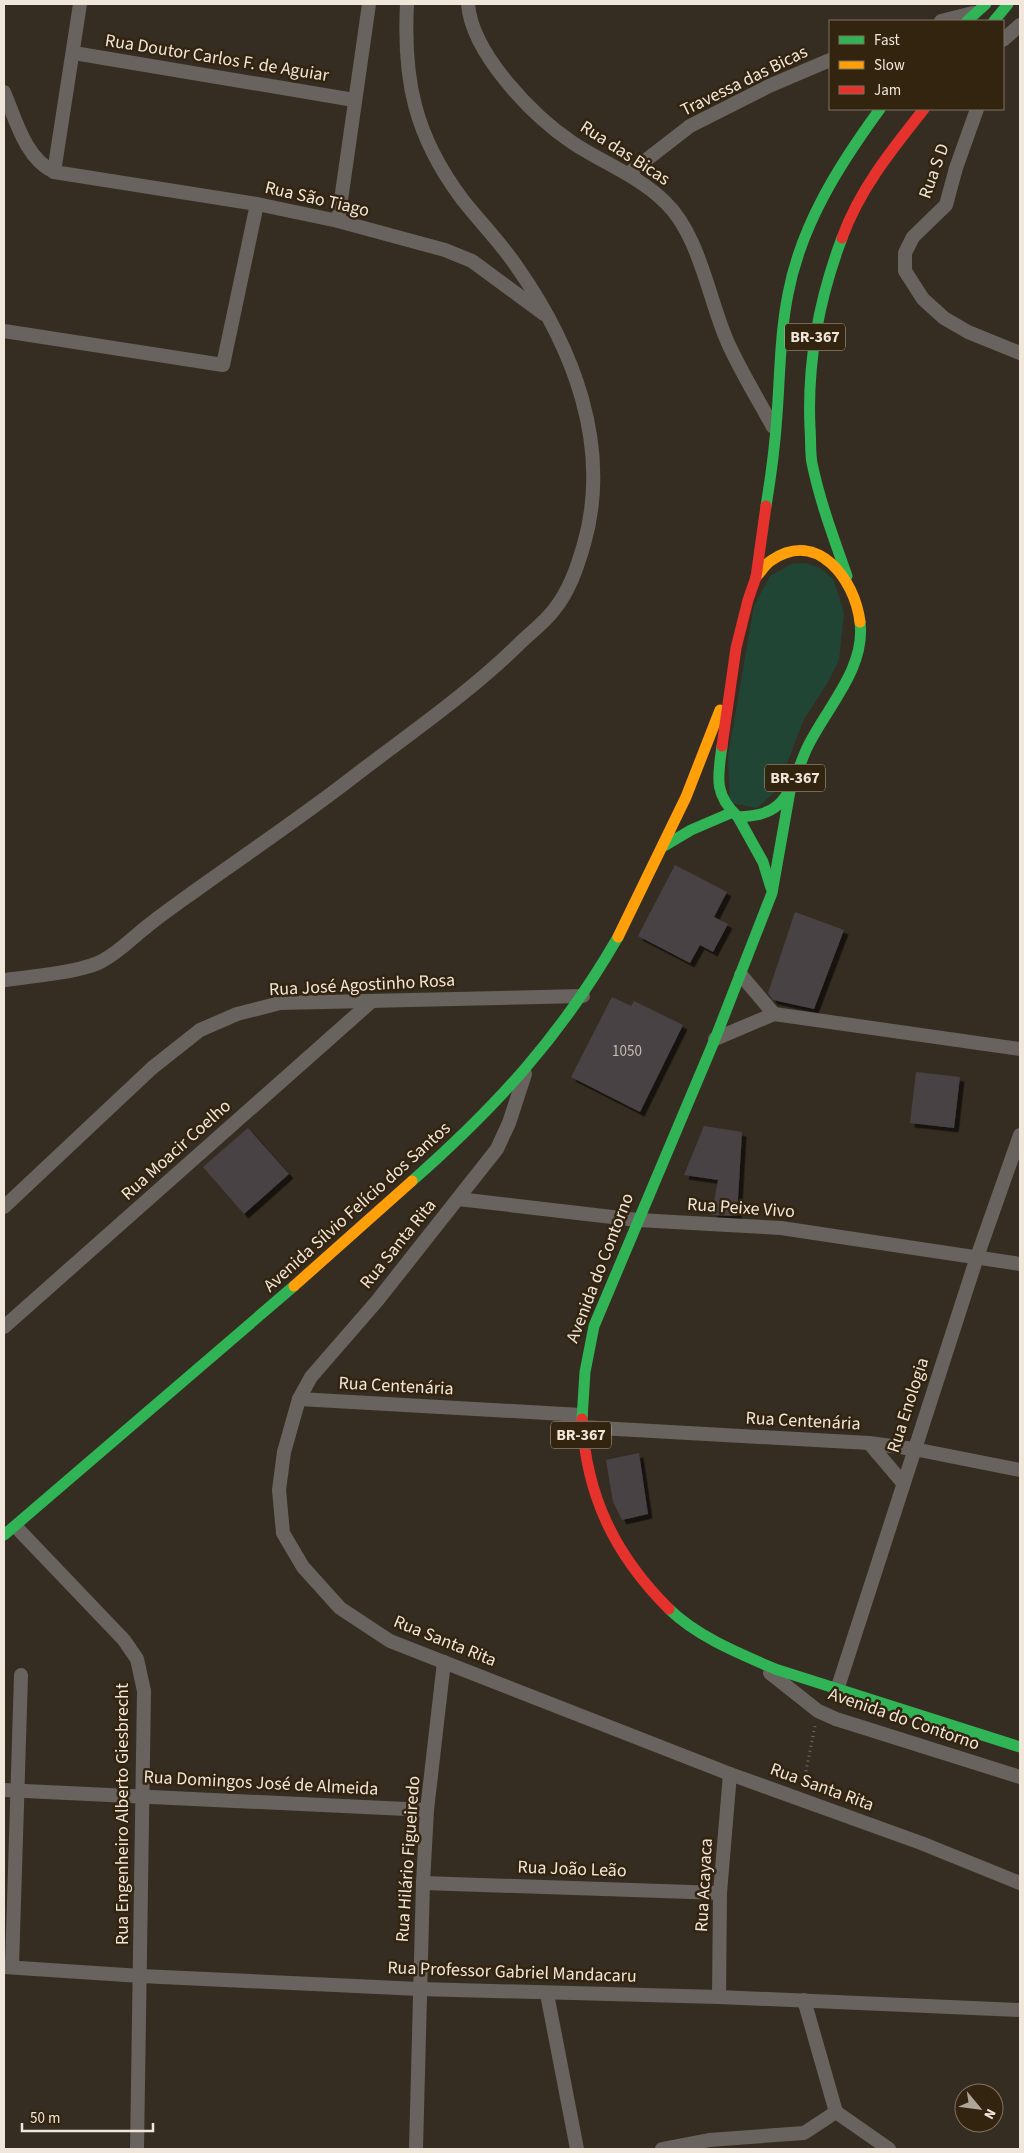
<svg xmlns="http://www.w3.org/2000/svg" width="1024" height="2153" font-family="'Source Sans 3',sans-serif">
  <style>
    .green { fill: #214534 }
    .building { fill: #484245; filter: url(#shadow) }
    .lines { fill: none; stroke-linecap: round; stroke-linejoin: round }
    .path { stroke: #706b65; stroke-width: 3; stroke-dasharray: 1 4; stroke-linecap: butt }
    .street { stroke: #68635e; stroke-width: 14 }
    .fast { stroke: #30b455; stroke-width: 11 }
    .slow { stroke: #ff9f0a; stroke-width: 11 }
    .jam { stroke: #e5322d; stroke-width: 11 }
    .labels { text-anchor: middle; dominant-baseline: central; stroke-width: 5; stroke-linejoin: round; paint-order: stroke }
    .number-label { font-size: 15px; fill: #c6bdb4 }
    .shield { fill: #332410; stroke: #b7ac9d; stroke-width: 1 }
    .shield-label { font-size: 16px; font-weight: bold; fill: #f0e6d9 }
    .street-label { font-size: 18px; fill: #f0e6d9; stroke: #332410 }
  </style>
  <defs>
    <filter id="shadow"><feDropShadow dx="4.5" dy="4.5" stdDeviation="0" flood-color="#0009"/></filter>
  </defs>
  <rect width="100%" height="100%" fill="#362d22"/>
  <path class="green" d="M 805,563 L 820,568 L 833,579 L 839,596 L 844,613 L 839,660 L 828,682 L 803,721 L 777,790 L 757,808 L 730,803 L 728,756 L 754,606 L 770,576 L 791,564 Z"/>
  <g class="building">
    <path d="M 675,865 L 727,892 L 714,917 L 728,924 L 713,952 L 700,945 L 690,963 L 638,936 Z"/>
    <path d="M 795,912 L 844,930 L 814,1009 L 773,1000 L 768,993 Z"/>
    <path d="M 612,997 L 631,1006 L 634,1001 L 683,1025 L 640,1112 L 571,1077 Z"/>
    <path d="M 916,1072 L 960,1077 L 954,1128 L 910,1123 Z"/>
    <path d="M 704,1126 L 742,1132 L 737,1216 L 712,1215 L 718,1180 L 684,1175 Z"/>
    <path d="M 248,1128 L 289,1174 L 244,1214 L 203,1167 Z"/>
    <path d="M 639,1453 L 648,1514 L 622,1520 L 613,1502 L 606,1460 Z"/>
  </g>
  <g class="lines">
    <path class="path" d="M 803,1786 L 815,1726"/>
    <g class="street">
      <path d="M 468,4 C 472,54 533,116 573,143 C 603,163 639,176 665,202 C 700,235 709,301 728,343 C 741,372 758,399 773,427"/>
      <path d="M 941,21 L 973,13"/>
      <path d="M 1003,40 L 1020,25"/>
      <path d="M 74,53 L 354,100"/>
      <path d="M 4,92 C 16,120 25,158 54,172 L 257,204 L 338,221 L 445,250 L 472,261 L 544,314"/>
      <path d="M 977,109 L 956,168 L 946,205 L 913,237 L 905,253 L 905,271 L 923,299 L 944,318 L 968,332 L 1020,353"/>
      <path d="M 54,172 L 80,4"/>
      <path d="M 628,174 L 690,126 L 769,86 L 830,60"/>
      <path d="M 338,221 L 369,4"/>
      <path d="M 4,331 L 223,365 L 257,204"/>
      <path d="M 741,975 L 774,1014"/>
      <path d="M 4,980 C 29,977 82,972 102,961 C 118,953 131,939 145,928 C 162,914 181,901 199,888 C 252,850 306,814 357,774 C 412,732 470,692 519,644 C 530,633 544,623 553,611 C 569,592 577,568 584,544 C 612,446 573,347 517,267 C 501,243 480,222 462,199 C 415,136 403,81 407,4"/>
      <path d="M 715,1039 L 774,1014 L 1020,1049"/>
      <path d="M 525,1074 L 509,1123 L 497,1149 L 377,1301 L 311,1377 L 299,1399 L 284,1452 L 279,1490 L 283,1533 L 303,1567 L 340,1608 L 390,1641 L 730,1774 L 921,1843 L 1020,1883"/>
      <path d="M 458,1199 L 638,1220 L 781,1228 L 1020,1264"/>
      <path d="M 4,1207 L 152,1068 L 200,1030 L 237,1014 L 280,1003 L 583,996"/>
      <path d="M 4,1327 L 372,1001"/>
      <path d="M 299,1399 L 581,1415"/>
      <path d="M 581,1427 L 869,1443 L 914,1449 L 1020,1470"/>
      <path d="M 869,1443 L 903,1483"/>
      <path d="M 16,1527 L 124,1640 L 137,1659 L 144,1691 L 137,2149"/>
      <path d="M 770,1673 L 818,1711 L 836,1719 L 1020,1777"/>
      <path d="M 837,1690 L 977,1257 L 1020,1135"/>
      <path d="M 4,1790 L 427,1810"/>
      <path d="M 423,1883 L 720,1893"/>
      <path d="M 4,1967 L 141,1976 L 419,1989 L 719,1997 L 1020,2010"/>
      <path d="M 12,1967 L 21,1675"/>
      <path d="M 547,1994 L 577,2149"/>
      <path d="M 719,1997 L 720,1893 L 730,1774"/>
      <path d="M 804,2000 L 836,2112 L 889,2149"/>
      <path d="M 416,2149 L 423,1883 L 427,1810 L 444,1662"/>
      <path d="M 662,2149 L 709,2140 L 804,2133 L 836,2112"/>
    </g>
    <g class="fast">
      <path d="M 967,21 L 986,4"/>
      <path d="M 994,21 L 1008,4"/>
      <path d="M 842,238 C 819,299 807,363 810,428 C 811,440 810,452 812,463 C 820,502 834,539 847,576"/>
      <path d="M 766,506 C 771,476 775,446 777,415 C 780,375 780,334 788,294 C 801,225 839,165 880,109"/>
      <path d="M 722,746 C 718,776 713,794 738,817 C 752,816 767,815 778,805 C 794,790 798,767 807,748 C 826,708 866,669 860,622"/>
      <path d="M 738,817 L 763,862 L 771,888"/>
      <path d="M 664,846 L 691,830 L 733,812"/>
      <path d="M 412,1181 C 497,1106 561,1036 618,937"/>
      <path d="M 582,1419 L 585,1372 L 594,1326 L 715,1039 L 772,893 L 790,791"/>
      <path d="M 4,1535 L 294,1286"/>
      <path d="M 669,1609 C 698,1637 738,1653 775,1669 L 1020,1747"/>
    </g>
    <g class="slow">
      <path d="M 756,577 C 761,572 765,564 772,560 C 818,529 855,580 860,622"/>
      <path d="M 618,937 L 686,797 L 720,710"/>
      <path d="M 294,1286 L 412,1181"/>
    </g>
    <g class="jam">
      <path d="M 842,238 C 859,190 893,148 924,109"/>
      <path d="M 722,746 L 736,648 L 748,600 L 756,577 L 766,506"/>
      <path d="M 582,1419 C 586,1496 615,1555 669,1609"/>
    </g>
  </g>
  <g class="labels">
    <g class="number-label">
      <text x="627" y="1051">1050</text>
    </g>
    <g class="shield">
      <rect x="785" y="323.5" width="60" height="27" rx="4"/>
      <rect x="765" y="764.5" width="60" height="27" rx="4"/>
      <rect x="551" y="1421.5" width="60" height="27" rx="4"/>
    </g>
    <g class="shield-label">
      <text x="815" y="337">BR-367</text>
      <text x="795" y="778">BR-367</text>
      <text x="581" y="1435">BR-367</text>
    </g>
    <g class="street-label">
      <text transform="translate(217 58) rotate(9)">Rua Doutor Carlos F. de Aguiar</text>
      <text transform="translate(744 81) rotate(-26)">Travessa das Bicas</text>
      <text transform="translate(625 153) rotate(33)">Rua das Bicas</text>
      <text transform="translate(934 171) rotate(-70)">Rua S D</text>
      <text transform="translate(317 199) rotate(13)">Rua São Tiago</text>
      <text transform="translate(362 985) rotate(-3)">Rua José Agostinho Rosa</text>
      <text transform="translate(176 1150) rotate(-42)">Rua Moacir Coelho</text>
      <text transform="translate(357 1207) rotate(-42)">Avenida Sílvio Felício dos Santos</text>
      <text transform="translate(741 1208) rotate(4)">Rua Peixe Vivo</text>
      <text transform="translate(398 1244) rotate(-51)">Rua Santa Rita</text>
      <text transform="translate(600 1268) rotate(-69)">Avenida do Contorno</text>
      <text transform="translate(396 1386) rotate(3)">Rua Centenária</text>
      <text transform="translate(908 1405) rotate(-72)">Rua Enologia</text>
      <text transform="translate(803 1421) rotate(3)">Rua Centenária</text>
      <text transform="translate(445 1641) rotate(22)">Rua Santa Rita</text>
      <text transform="translate(904 1719) rotate(19)">Avenida do Contorno</text>
      <text transform="translate(261 1783) rotate(3)">Rua Domingos José de Almeida</text>
      <text transform="translate(822 1787) rotate(20)">Rua Santa Rita</text>
      <text transform="translate(122 1814) rotate(-90)">Rua Engenheiro Alberto Giesbrecht</text>
      <text transform="translate(408 1859) rotate(-86)">Rua Hilário Figueiredo</text>
      <text transform="translate(572 1869) rotate(2)">Rua João Leão</text>
      <text transform="translate(704 1885) rotate(-87)">Rua Acayaca</text>
      <text transform="translate(512 1972) rotate(2)">Rua Professor Gabriel Mandacaru</text>
    </g>
  </g>
  <rect width="1024" height="2153" fill="none" stroke="#f0e6d9" stroke-width="10"/>
  <rect x="829" y="20" width="175" height="90" fill="#332410" stroke="#7f7260"/>
  <rect x="839" y="36" width="25" height="8" fill="#30b455" stroke="#7f7260"/>
  <text x="874" y="45" font-size="15" fill="#f0e6d9">Fast</text>
  <rect x="839" y="61" width="25" height="8" fill="#ff9f0a" stroke="#7f7260"/>
  <text x="874" y="70" font-size="15" fill="#f0e6d9">Slow</text>
  <rect x="839" y="86" width="25" height="8" fill="#e5322d" stroke="#7f7260"/>
  <text x="874" y="95" font-size="15" fill="#f0e6d9">Jam</text>
  <g transform="translate(979 2108) rotate(119)"><circle r="24" fill="#332410" stroke="#7f7260"/>
  <path d="M0-4L9 19L0 12L-9 19Z" fill="#afa599"/>
  <text y="-8" font-size="14" font-weight="bold" text-anchor="middle" fill="#f0e6d9">N</text>
  </g>
  <path d="M22 2123v8h131v-8" fill="none" stroke="#f0e6d9" stroke-width="2.5"/>
  <text x="30" y="2123" font-size="15" fill="#f0e6d9" stroke="#332410" stroke-width="4" paint-order="stroke">50 m</text>
</svg>
